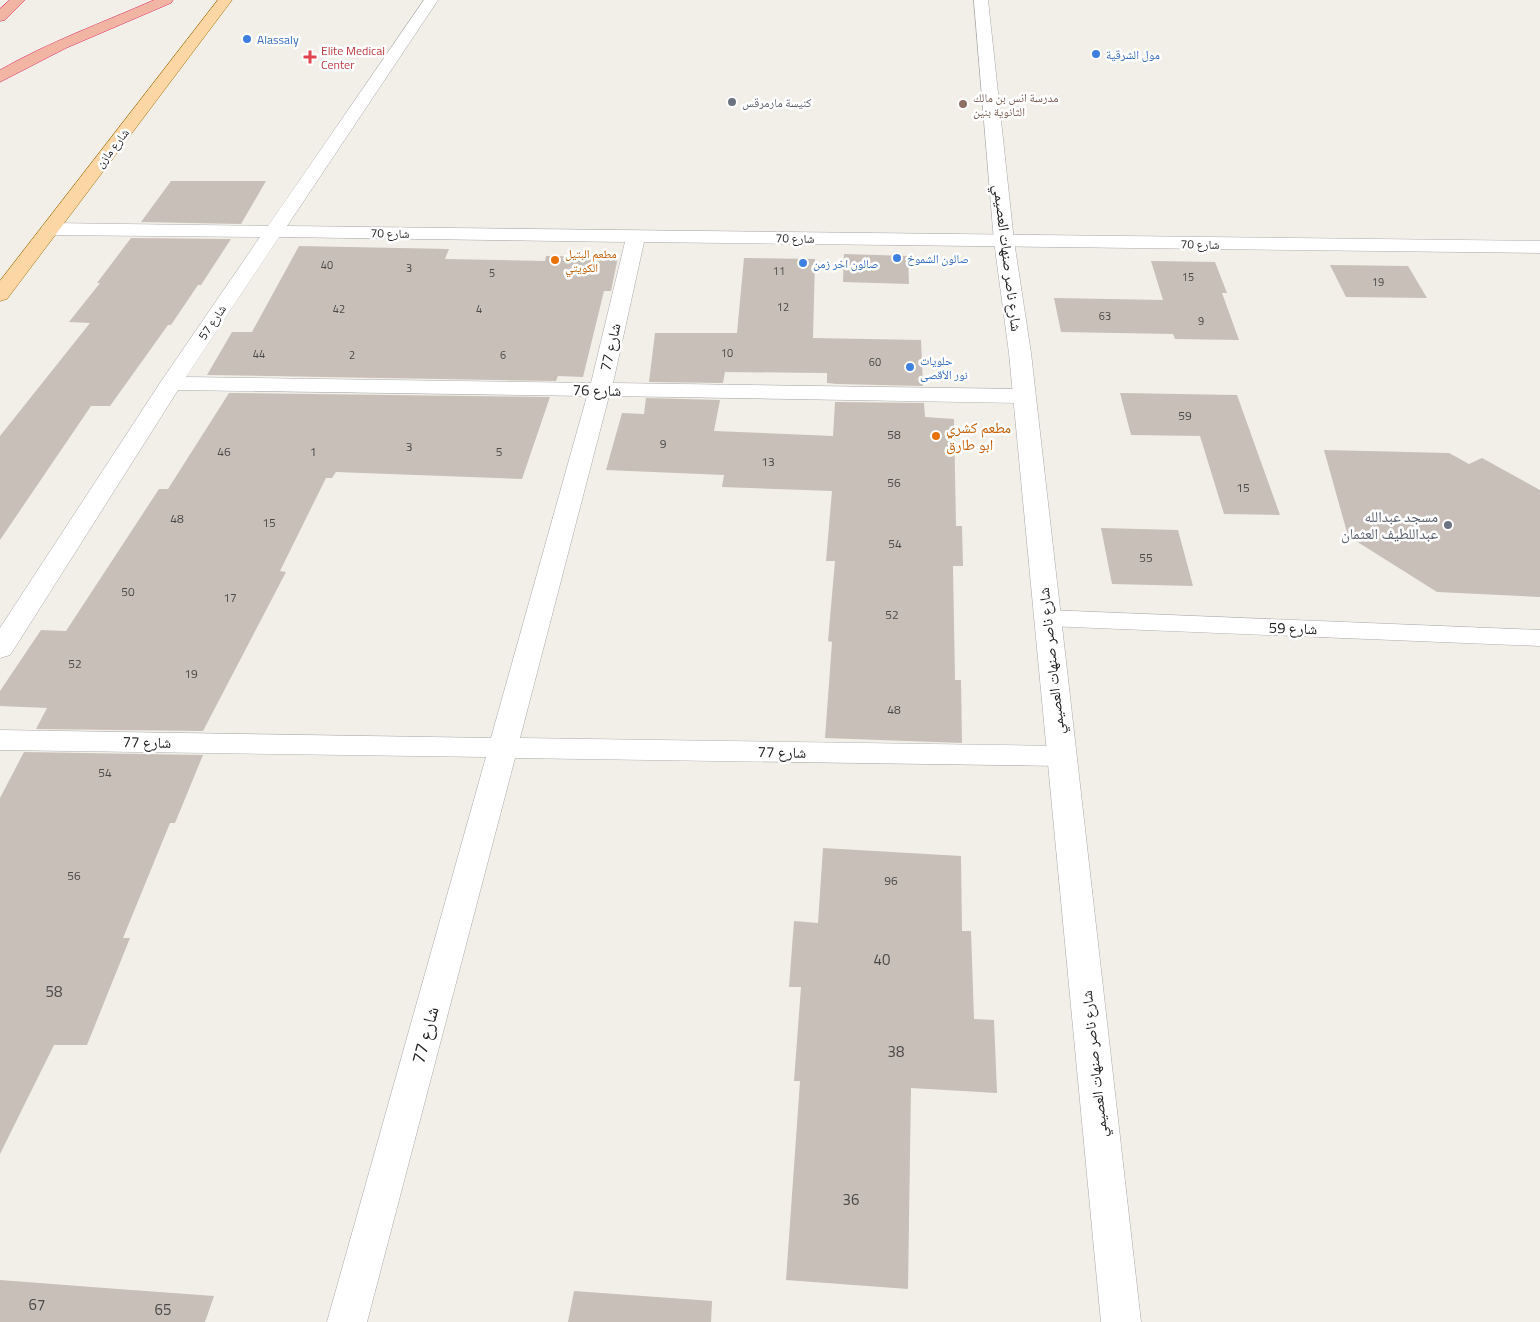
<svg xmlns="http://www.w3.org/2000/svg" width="1540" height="1322" font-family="'Titillium Web','Noto Naskh Arabic',sans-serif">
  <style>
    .building { fill: #c7bfb8 }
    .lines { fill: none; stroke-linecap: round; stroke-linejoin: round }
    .minor-casing { stroke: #a9a9a9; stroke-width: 1 }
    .tertiary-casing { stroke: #a9a9a9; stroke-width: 1 }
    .primary-casing { stroke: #a06b00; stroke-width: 1 }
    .trunk-casing { stroke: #dc2a67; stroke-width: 1 }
    .minor { fill: #fff; fill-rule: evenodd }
    .tertiary { fill: #fff; fill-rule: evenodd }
    .primary { fill: #fcd6a4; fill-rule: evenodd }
    .trunk { fill: #f2b4a3; fill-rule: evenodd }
    .shop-dot { fill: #3f7fe0; stroke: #fff; stroke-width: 2 }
    .health-dot { fill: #e0444e; stroke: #fff; stroke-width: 2 }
    .worship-dot { fill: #6b7280; stroke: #fff; stroke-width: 2 }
    .education-dot { fill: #8d6e63; stroke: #fff; stroke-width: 2 }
    .food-dot { fill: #e8710a; stroke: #fff; stroke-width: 2 }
    .labels { text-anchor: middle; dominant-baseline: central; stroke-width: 5; stroke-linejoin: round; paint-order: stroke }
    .far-number-label { font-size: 11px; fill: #4b4948 }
    .far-shop-label { font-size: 12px; fill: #366cbe; stroke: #fff; text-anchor: start }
    .far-health-label { font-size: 12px; fill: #be3a42; stroke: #fff; text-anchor: start }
    .far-education-label { font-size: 12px; fill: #785e54; stroke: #fff; text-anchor: start }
    .far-worship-label { font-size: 12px; fill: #5b616d; stroke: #fff; text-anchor: start }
    .far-street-label { font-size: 12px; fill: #222; stroke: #fff }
    .far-food-label { font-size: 12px; fill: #c56008; stroke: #fff; text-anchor: start }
    .number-label { font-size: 12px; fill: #4b4948 }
    .street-label { font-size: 15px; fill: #222; stroke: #fff }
    .food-label { font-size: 15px; fill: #c56008; stroke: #fff; text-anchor: start }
    .worship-label { font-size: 15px; fill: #5b616d; stroke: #fff; text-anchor: end }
    .near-number-label { font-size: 15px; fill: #4b4948 }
    .near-street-label { font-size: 18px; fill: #222; stroke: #fff }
  </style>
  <rect width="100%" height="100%" fill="#f2efe9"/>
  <g class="building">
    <path d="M 171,181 L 266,181 L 241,224 L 141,222 Z"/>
    <path d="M 131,238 L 231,239 L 201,285 L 198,285 L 171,325 L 168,325 L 110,406 L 91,406 L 0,540 L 0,436 L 90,323 L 69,322 L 100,283 L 97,283 Z"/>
    <path d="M 299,246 L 449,249 L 445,259 L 545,261 L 546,256 L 618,257 L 611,291 L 604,291 L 583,377 L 558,376 L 556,381 L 207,375 L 232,332 L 252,332 Z"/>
    <path d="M 844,254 L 908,256 L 909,284 L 843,282 Z"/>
    <path d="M 744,258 L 815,259 L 813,338 L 921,340 L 923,386 L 837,384 L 827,383 L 827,373 L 725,372 L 723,383 L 649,382 L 655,333 L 737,333 Z"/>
    <path d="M 1151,261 L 1215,262 L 1227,293 L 1222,293 L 1239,340 L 1175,339 L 1173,334 L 1061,332 L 1054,298 L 1163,300 Z"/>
    <path d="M 1330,265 L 1408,266 L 1427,298 L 1346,297 Z"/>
    <path d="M 229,393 L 550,397 L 522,479 L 336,472 L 332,478 L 326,478 L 280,571 L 286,572 L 203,731 L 36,729 L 47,708 L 0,706 L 0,691 L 41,630 L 66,631 L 159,489 L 168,489 Z"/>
    <path d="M 1120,393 L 1237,395 L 1280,515 L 1224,514 L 1200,436 L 1131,435 Z"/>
    <path d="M 646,398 L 720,400 L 714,431 L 833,436 L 835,402 L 924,403 L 925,417 L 954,419 L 956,526 L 962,526 L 963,566 L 953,566 L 955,680 L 961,680 L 962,743 L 825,738 L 832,642 L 828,641 L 835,561 L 826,561 L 832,491 L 722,487 L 724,475 L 606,470 L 622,413 L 644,414 Z"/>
    <path d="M 1324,450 L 1449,453 L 1469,464 L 1482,458 L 1540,490 L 1540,597 L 1437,592 L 1348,536 Z"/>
    <path d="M 1101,528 L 1178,530 L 1193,586 L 1112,584 Z"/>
    <path d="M 24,752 L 203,755 L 175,823 L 170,823 L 123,938 L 130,938 L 87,1045 L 54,1045 L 0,1154 L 0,798 Z"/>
    <path d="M 823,848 L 961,856 L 962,931 L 971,931 L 974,1019 L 994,1020 L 997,1093 L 911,1088 L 908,1289 L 786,1280 L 800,1081 L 794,1081 L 801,987 L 789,987 L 794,921 L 818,923 Z"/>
    <path d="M 0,1280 L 118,1289 L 214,1296 L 205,1322 L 0,1322 Z"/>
    <path d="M 574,1291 L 712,1301 L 711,1322 L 568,1322 Z"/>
  </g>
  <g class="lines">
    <defs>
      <g id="minor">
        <path d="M 424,0 L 438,0 L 287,226 L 1540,241 L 1540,253 L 644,242 L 613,383 L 1024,389 L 1032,391 L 1035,396 L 1032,401 L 1024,403 L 609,396 L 520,738 L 1061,746 L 1071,749 L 1076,756 L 1071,763 L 1061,766 L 515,758 L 367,1322 L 327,1322 L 486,757 L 0,750 L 0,730 L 491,738 L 587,396 L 178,390 L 14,649 L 10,655 L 0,658 L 0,628 L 160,383 L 260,237 L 50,235 L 43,233 L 41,229 L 43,225 L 50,223 L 268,226 ZM 279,237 L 625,242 L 591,383 L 186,377 Z"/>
        <path d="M 1047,610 L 1540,630 L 1540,646 L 1047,626 L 1038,624 L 1034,618 L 1038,612 Z"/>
      </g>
      <path id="tertiary" d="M 974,0 L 988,0 L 1014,241 L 1031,353 L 1141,1322 L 1101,1322 L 1009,353 L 994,241 Z"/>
      <path id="primary" d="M 218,0 L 232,0 L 7,299 L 0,301 L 0,281 Z"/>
      <g id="trunk">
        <path d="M 10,0 L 25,0 L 5,20 L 0,21 L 0,9 Z"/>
        <path d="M 154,0 L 173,0 L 171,3 L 66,48 L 0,82 L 0,70 C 49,42 102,23 154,0 Z"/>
      </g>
    </defs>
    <use href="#minor" class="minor-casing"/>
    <use href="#tertiary" class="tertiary-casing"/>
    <use href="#primary" class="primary-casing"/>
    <use href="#trunk" class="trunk-casing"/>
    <use href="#minor" class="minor"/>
    <use href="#tertiary" class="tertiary"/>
    <use href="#primary" class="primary"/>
    <use href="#trunk" class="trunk"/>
  </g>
  <g class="shop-dot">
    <circle cx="247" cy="39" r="5"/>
    <circle cx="1096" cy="54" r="5"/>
    <circle cx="897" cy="258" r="5"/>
    <circle cx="803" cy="263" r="5"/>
    <circle cx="910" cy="367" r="5"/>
  </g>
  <path class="health-dot" d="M307.5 49.5h5v5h5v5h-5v5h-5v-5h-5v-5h5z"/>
  <g class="worship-dot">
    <circle cx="732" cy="102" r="5"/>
    <circle cx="1448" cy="525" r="5"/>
  </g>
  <circle class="education-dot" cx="963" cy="104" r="5"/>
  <g class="food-dot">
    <circle cx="555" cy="260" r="5"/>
    <circle cx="936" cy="436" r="5"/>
  </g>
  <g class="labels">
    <g class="far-number-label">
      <text x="327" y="265">40</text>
      <text x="409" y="268">3</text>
      <text x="779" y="271">11</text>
      <text x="492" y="273">5</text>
      <text x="1188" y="277">15</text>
      <text x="1378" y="282">19</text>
      <text x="783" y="307">12</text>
      <text x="339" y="309">42</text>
      <text x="479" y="309">4</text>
      <text x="1105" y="316">63</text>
      <text x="1201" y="321">9</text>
      <text x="727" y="353">10</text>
      <text x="259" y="354">44</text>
      <text x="352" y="355">2</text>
      <text x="503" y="355">6</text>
      <text x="875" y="362">60</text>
    </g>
    <g class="far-shop-label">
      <text x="257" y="39">Alassaly</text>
      <text x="1106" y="54">مول الشرقية</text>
      <text x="907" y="258">صالون الشموخ</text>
      <text x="813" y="263">صالون اخر زمن</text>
      <text x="920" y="360">حلويات<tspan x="920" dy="14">نور الأقصى</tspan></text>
    </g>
    <g class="far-health-label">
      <text x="321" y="50">Elite Medical<tspan x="321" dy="14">Center</tspan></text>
    </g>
    <g class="far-education-label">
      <text x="973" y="97">مدرسة انس بن مالك<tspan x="973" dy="14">الثانوية بنين</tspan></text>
    </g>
    <g class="far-worship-label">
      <text x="742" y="102">كنيسة مارمرقس</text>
    </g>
    <g class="far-street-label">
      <text transform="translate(112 148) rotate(-52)">شارع مازن</text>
      <text transform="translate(390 233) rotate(1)">شارع 70</text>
      <text transform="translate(795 238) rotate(1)">شارع 70</text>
      <text transform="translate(1200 244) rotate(1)">شارع 70</text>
      <text transform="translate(212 322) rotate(-56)">شارع 57</text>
    </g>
    <g class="far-food-label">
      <text x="565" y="253">مطعم البتيل<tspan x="565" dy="14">الكويتي</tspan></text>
    </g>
    <g class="number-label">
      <text x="1185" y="415">59</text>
      <text x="894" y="434">58</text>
      <text x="663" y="443">9</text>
      <text x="409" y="446">3</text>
      <text x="224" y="451">46</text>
      <text x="313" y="451">1</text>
      <text x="499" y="451">5</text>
      <text x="768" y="461">13</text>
      <text x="894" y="482">56</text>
      <text x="1243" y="487">15</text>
      <text x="177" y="518">48</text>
      <text x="269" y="522">15</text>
      <text x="895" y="543">54</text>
      <text x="1146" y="557">55</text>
      <text x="128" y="591">50</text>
      <text x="230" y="597">17</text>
      <text x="892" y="614">52</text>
      <text x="75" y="663">52</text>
      <text x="191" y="673">19</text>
      <text x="894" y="709">48</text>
      <text x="105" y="772">54</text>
      <text x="74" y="875">56</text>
      <text x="891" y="880">96</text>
    </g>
    <g class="street-label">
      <text transform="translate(1008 258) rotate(83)">شارع ناصر صنهات العصيمي</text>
      <text transform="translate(610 347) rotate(-77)">شارع 77</text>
      <text transform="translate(597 390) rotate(1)">شارع 76</text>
      <text transform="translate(1293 628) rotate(2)">شارع 59</text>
      <text transform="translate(1051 661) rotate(-96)">شارع ناصر صنهات العصيمي</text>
      <text transform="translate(147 742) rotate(1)">شارع 77</text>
      <text transform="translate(782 752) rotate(1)">شارع 77</text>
      <text transform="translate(1094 1064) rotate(-96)">شارع ناصر صنهات العصيمي</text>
    </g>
    <g class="food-label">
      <text x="946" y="427">مطعم كشري<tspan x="946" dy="17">ابو طارق</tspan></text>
    </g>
    <g class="worship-label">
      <text x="1438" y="516">مسجد عبدالله<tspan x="1438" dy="17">عبداللطيف العثمان</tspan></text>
    </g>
    <g class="near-number-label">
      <text x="882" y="959">40</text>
      <text x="54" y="991">58</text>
      <text x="896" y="1051">38</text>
      <text x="851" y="1199">36</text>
      <text x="37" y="1304">67</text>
      <text x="163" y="1309">65</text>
    </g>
    <g class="near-street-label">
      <text transform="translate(425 1035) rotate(-75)">شارع 77</text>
    </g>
  </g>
</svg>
